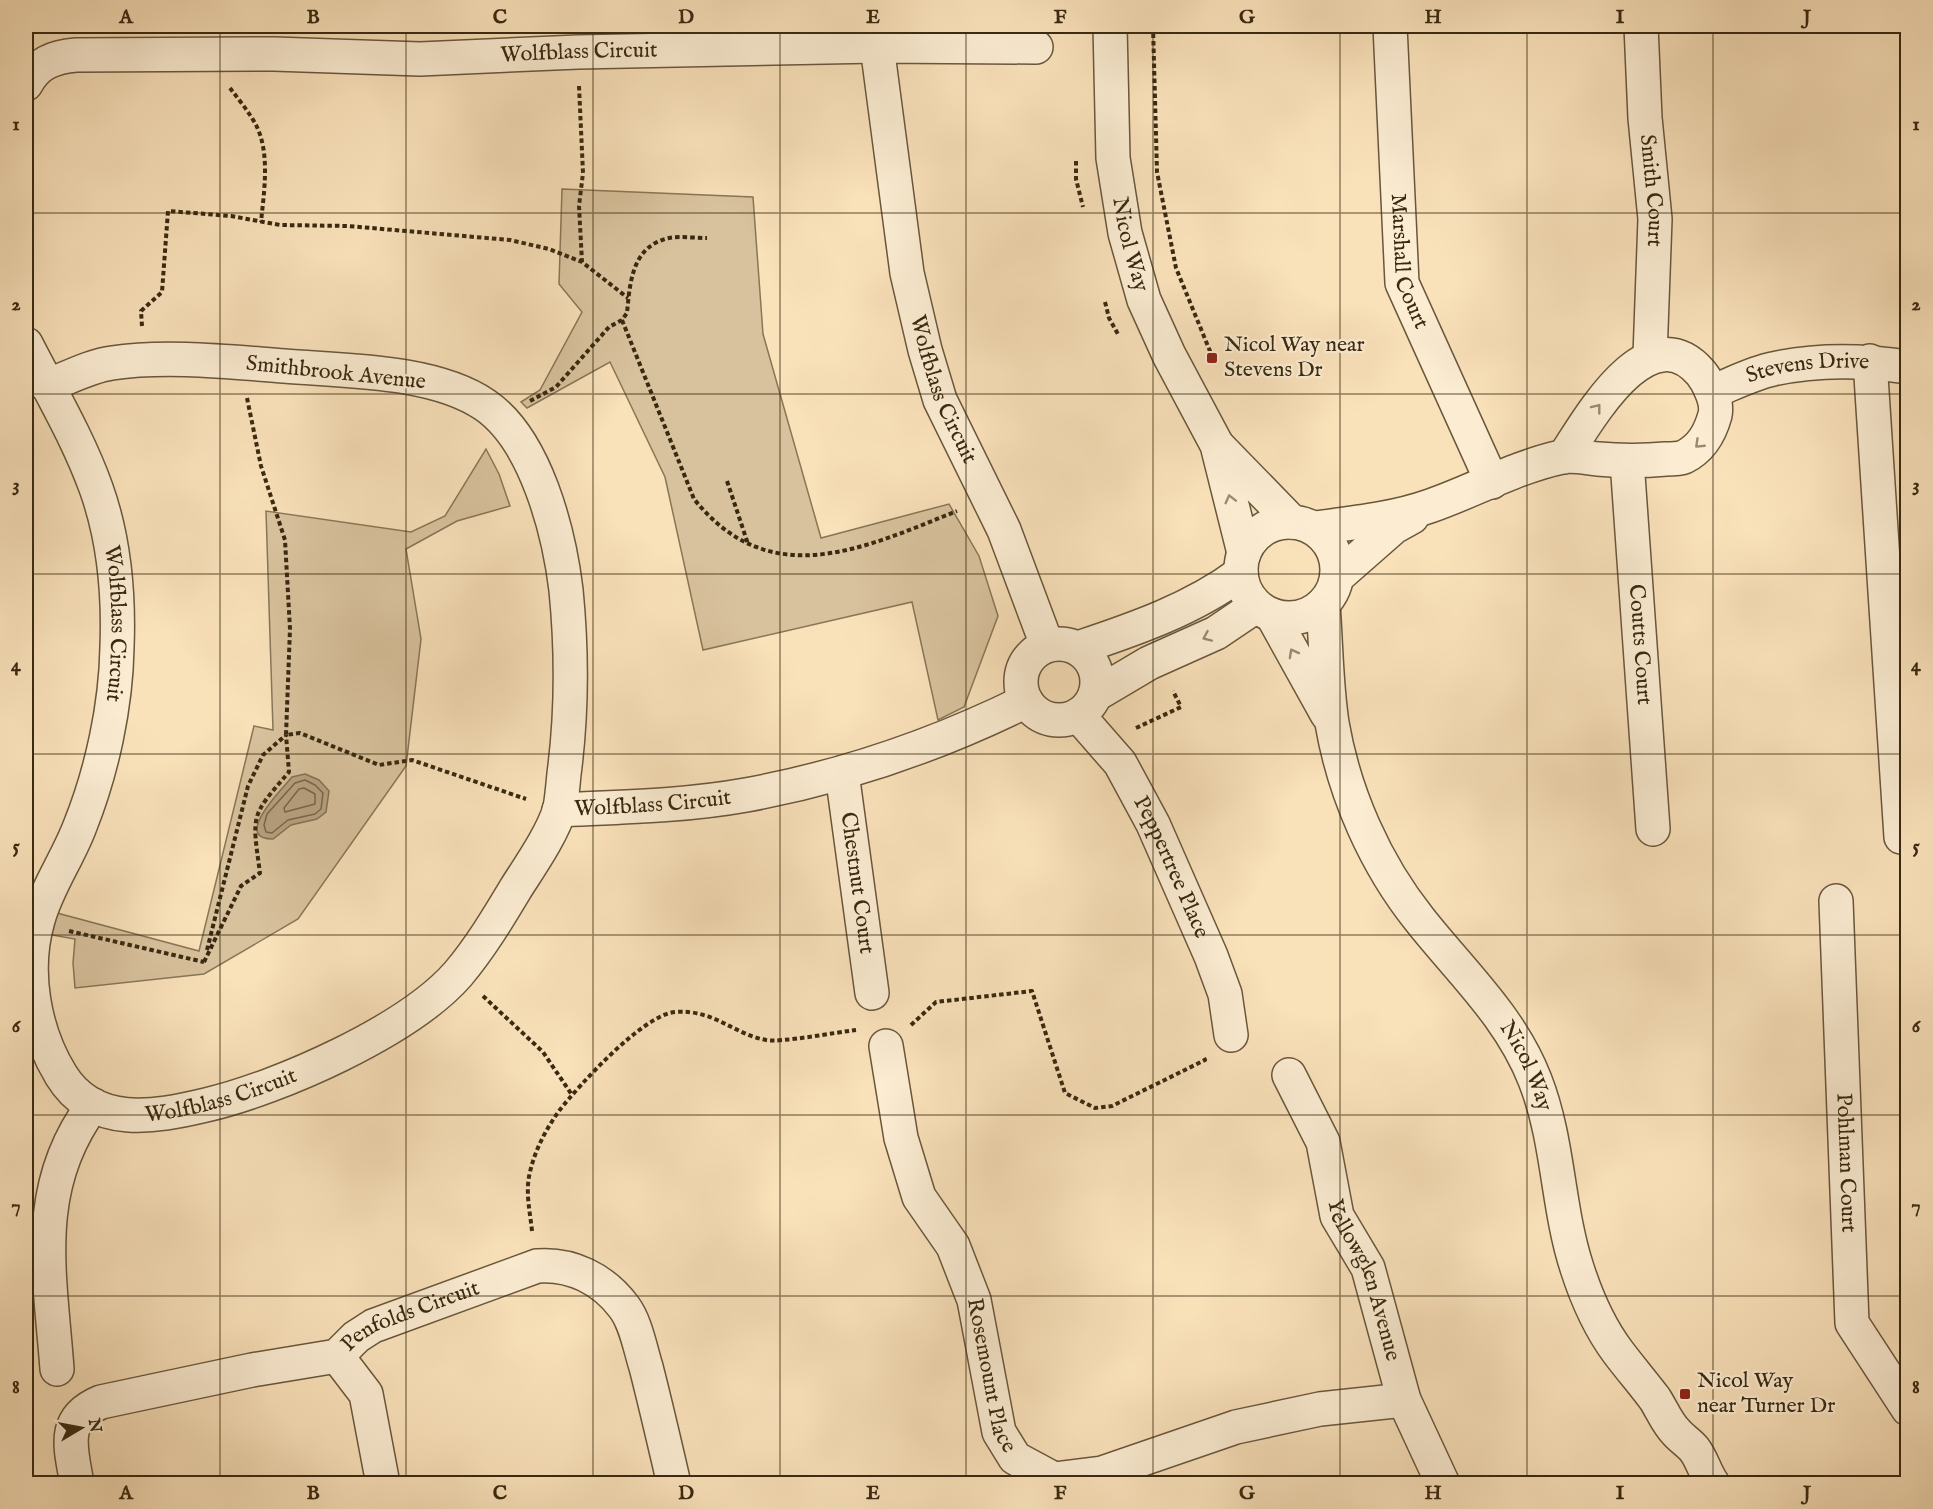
<svg xmlns="http://www.w3.org/2000/svg" width="1933" height="1509" font-family="'IM FELL English',serif">
  <style>
    .green { fill: #d8c29d; stroke: #887657; stroke-width: 1.5 }
    .water { fill: #b8a281; stroke: #857254; stroke-width: 1.5 }
    .lines { fill: none; stroke-linecap: round; stroke-linejoin: round }
    .shore { stroke: #786649; stroke-width: 1.5 }
    .minor-casing { stroke: #69573b; stroke-width: 36 }
    .path { stroke: #392911; stroke-width: 4; stroke-dasharray: 4.5 3; stroke-linecap: butt }
    .minor { stroke: #fbecd2; stroke-width: 33 }
    .oneway { stroke: #9a8a72 }
    .grid { fill: none; stroke: #392911; stroke-width: 1.5; stroke-opacity: 0.55 }
    .poi-dot { fill: #8f2418; stroke: #fbecd2; stroke-width: 2 }
    .labels { text-anchor: middle; dominant-baseline: central; stroke-width: 4.5; stroke-linejoin: round; paint-order: stroke }
    .street-label { font-size: 22px; fill: #392911; stroke: #fbecd2 }
    .poi-label { font-size: 22px; fill: #392911; stroke: #fbecd2; text-anchor: start }
    .neatline { fill: none; stroke: #392911; stroke-width: 2 }
    .grid-label { font-size: 20px; text-anchor: middle; font-weight: bold; fill: #392911 }
  </style>
  <rect width="100%" height="100%" fill="#f9e1ba"/>
  <filter id="stains"><feTurbulence type="fractalNoise" baseFrequency=".00333" numOctaves="4"/><feColorMatrix values="0 0 0 0 .2 0 0 0 0 .09 0 0 0 0 .02 0 0 0 .5 -.17"/></filter>
  <radialGradient id="worn" r=".72"><stop offset=".6" stop-color="#630" stop-opacity="0"/><stop offset="1" stop-color="#630" stop-opacity=".3"/></radialGradient>
  <g class="green">
    <path d="M 562,189 L 753,197 L 763,334 L 821,538 L 949,504 L 979,556 L 998,616 L 964,707 L 938,720 L 912,602 L 703,650 L 665,477 L 610,362 L 527,408 L 521,402 L 540,390 L 582,312 L 559,284 Z"/>
    <path d="M 486,449 L 499,474 L 510,506 L 457,521 L 406,549 L 421,639 L 406,766 L 298,919 L 204,974 L 75,988 L 73,963 L 75,939 L 35,932 L 42,909 L 199,951 L 254,726 L 273,730 L 266,511 L 411,532 L 445,516 Z"/>
  </g>
  <path class="water" d="M 305,774 L 319,780 L 329,791 L 326,812 L 317,819 L 291,825 L 273,839 C 231,839 284,787 292,777 Z"/>
  <g class="lines">
    <g class="shore">
      <path d="M 305,780 L 315,785 L 323,793 L 321,809 L 315,814 L 288,820 L 272,833 L 266,832 L 264,825 L 267,814 L 295,783 Z"/>
      <path d="M 304,788 L 315,794 L 315,804 L 285,812 L 284,808 L 299,789 Z"/>
    </g>
    <defs>
      <g id="minor">
        <path id="s1" d="M 1110,26 L 1113,158 L 1125,233 L 1144,300 L 1169,355 L 1217,445 L 1244,553"/>
        <path id="s2" d="M 1390,26 L 1402,283 L 1492,482"/>
        <path id="s3" d="M 1641,26 L 1645,118 L 1655,219 L 1650,356"/>
        <path id="s4" d="M 877,46 L 907,273 L 925,350 L 940,400 L 1004,530 L 1047,645"/>
        <path id="s5" d="M 26,84 C 37,63 54,57 76,55 L 274,54 L 420,59 L 578,52 L 877,46 L 1036,47"/>
        <path id="s6" d="M 26,344 C 50,391 78,438 96,488 C 114,538 119,594 117,647 C 116,706 102,771 80,826 C 68,858 47,887 38,920 C 23,971 34,1031 61,1075 C 94,1129 155,1117 206,1105 C 279,1088 408,1031 458,974 C 480,948 498,918 516,888 C 530,866 553,833 560,808 C 562,797 563,784 564,774 C 572,713 572,651 566,590 C 559,532 536,440 485,405 C 434,370 345,371 284,366 C 230,362 166,355 112,363 C 90,366 68,378 47,386"/>
        <path d="M 1870,361 L 1901,837"/>
        <path id="s7" d="M 1712,392 C 1732,384 1753,373 1773,369 C 1817,359 1863,360 1908,367"/>
        <path d="M 1218,446 L 1292,522"/>
        <path id="s8" d="M 1627,461 L 1653,829"/>
        <circle cx="1289" cy="570" r="48"/>
        <path d="M 1315,528 C 1353,523 1393,519 1430,506 C 1473,491 1518,466 1562,457 C 1573,455 1587,458 1598,459 C 1621,461 1643,461 1666,459 C 1671,459 1679,459 1684,457 C 1702,448 1710,433 1715,415 C 1718,402 1709,383 1701,373 C 1648,312 1589,419 1564,457"/>
        <path d="M 1337,577 L 1394,527 L 1412,517"/>
        <path id="s9" d="M 1323,604 C 1326,643 1326,684 1332,723 C 1344,793 1375,864 1420,920 C 1461,972 1510,1016 1535,1080 C 1559,1141 1557,1207 1577,1268 C 1586,1296 1600,1328 1618,1352 C 1630,1368 1643,1383 1655,1399 C 1662,1410 1667,1423 1676,1432 C 1681,1438 1689,1443 1694,1449 C 1702,1459 1705,1473 1713,1484"/>
        <path d="M 1272,615 L 1327,714"/>
        <circle cx="1059" cy="682" r="38"/>
        <path d="M 1078,648 C 1135,629 1193,609 1241,573"/>
        <path d="M 1095,695 L 1149,663 L 1216,633 L 1256,606"/>
        <path id="s10" d="M 1078,715 L 1120,763 L 1153,824 L 1211,956 L 1225,994 L 1231,1035"/>
        <path id="s11" d="M 842,773 L 872,993"/>
        <path id="s12" d="M 559,810 C 621,807 685,806 746,795 C 844,777 937,745 1026,701"/>
        <path id="s13" d="M 1836,901 L 1852,1323 L 1908,1409"/>
        <path id="s14" d="M 886,1046 L 901,1138 L 919,1197 L 953,1246 L 974,1300 L 999,1432 L 1015,1458 L 1054,1479 L 1102,1473 L 1236,1427 L 1320,1409 L 1404,1400"/>
        <path id="s15" d="M 1289,1075 L 1323,1142 L 1337,1216 L 1368,1268 L 1404,1400 L 1443,1484"/>
        <path d="M 337,1356 L 366,1394 L 383,1484"/>
        <path d="M 57,1369 C 50,1273 31,1188 93,1105"/>
        <path id="s16" d="M 77,1484 C 71,1448 60,1419 101,1402 L 252,1370 L 337,1356 L 356,1337 L 373,1326 L 537,1266 C 571,1263 603,1279 624,1307 C 636,1323 640,1348 646,1367 C 656,1406 665,1445 674,1484"/>
      </g>
    </defs>
    <use href="#minor" class="minor-casing"/>
    <g class="path">
      <path d="M 1153,26 L 1157,172 L 1176,268 L 1212,356"/>
      <path d="M 579,86 L 583,173 L 579,206 L 582,262"/>
      <path d="M 230,88 C 239,100 250,113 257,127 C 270,155 264,192 261,222"/>
      <path d="M 1076,161 L 1076,179 L 1083,207"/>
      <path d="M 1105,302 L 1109,318 L 1119,336"/>
      <path d="M 622,320 L 694,499 C 770,594 864,548 957,511"/>
      <path d="M 142,326 L 141,311 L 162,292 L 168,211 L 231,216 L 280,225 L 348,226 L 510,240 L 549,249 L 582,262 L 628,298"/>
      <path d="M 247,398 L 261,466 L 285,540 L 290,629 L 286,735 L 300,733 L 379,765 L 412,760 L 526,799"/>
      <path d="M 530,401 L 556,387 L 609,327 L 622,320 L 627,313 C 630,282 632,246 669,238 C 680,236 695,238 707,238"/>
      <path d="M 727,481 L 748,544"/>
      <path d="M 1136,728 L 1181,707 L 1173,691"/>
      <path d="M 69,931 L 204,962"/>
      <path d="M 207,950 L 248,786 L 263,755 L 286,735"/>
      <path d="M 204,962 L 241,886 L 260,873 C 252,814 250,817 289,772 L 286,735"/>
      <path d="M 483,996 L 543,1052 L 572,1095"/>
      <path d="M 911,1025 L 936,1002 L 1032,991 L 1065,1093 L 1095,1108 L 1112,1106 L 1205,1060 L 1204,1058"/>
      <path d="M 532,1231 C 530,1211 525,1192 530,1172 C 535,1150 546,1129 559,1111 C 579,1085 643,1015 675,1012 C 714,1009 733,1034 766,1040 C 780,1043 838,1032 856,1030"/>
    </g>
    <use href="#minor" class="minor"/>
  </g>
  <defs><path id="oneway-chevron" d="M-2-3.5L2.5 0L-2 3.5" fill="none" stroke-width="1.6" stroke-linecap="round" stroke-linejoin="round" transform="scale(1.5)"/></defs>
  <g class="oneway">
    <use href="#oneway-chevron" transform="translate(1597 408) rotate(-52)"/>
    <use href="#oneway-chevron" transform="translate(1699 444) rotate(136)"/>
    <use href="#oneway-chevron" transform="translate(1230 499) rotate(-104)"/>
    <use href="#oneway-chevron" transform="translate(1207 637) rotate(156)"/>
    <use href="#oneway-chevron" transform="translate(1293 653) rotate(-119)"/>
  </g>
  <path class="grid" d="M 220,26 L 220,1484M 406,26 L 406,1484M 593,26 L 593,1484M 780,26 L 780,1484M 966,26 L 966,1484M 1153,26 L 1153,1484M 1340,26 L 1340,1484M 1527,26 L 1527,1484M 1713,26 L 1713,1484M 26,213 L 1908,213M 26,394 L 1908,394M 26,574 L 1908,574M 26,754 L 1908,754M 26,935 L 1908,935M 26,1115 L 1908,1115M 26,1296 L 1908,1296"/>
  <g class="poi-dot">
    <rect x="1206" y="352" width="12" height="12" rx="3"/>
    <rect x="1679" y="1388" width="12" height="12" rx="3"/>
  </g>
  <g class="labels">
    <g class="street-label">
      <text stroke="none"><textPath href="#s5" startOffset="564">Wolfblass Circuit</textPath></text>
      <text stroke="none"><textPath href="#s3" startOffset="165">Smith Court</textPath></text>
      <text stroke="none"><textPath href="#s1" startOffset="220">Nicol Way</textPath></text>
      <text stroke="none"><textPath href="#s2" startOffset="237">Marshall Court</textPath></text>
      <text stroke="none"><textPath href="#s7" startOffset="100">Stevens Drive</textPath></text>
      <text transform="translate(336 373) rotate(6)">Smithbrook Avenue</text>
      <text stroke="none"><textPath href="#s4" startOffset="351">Wolfblass Circuit</textPath></text>
      <text stroke="none"><textPath href="#s6" startOffset="298">Wolfblass Circuit</textPath></text>
      <text stroke="none"><textPath href="#s8" startOffset="184">Coutts Court</textPath></text>
      <text stroke="none"><textPath href="#s12" startOffset="94">Wolfblass Circuit</textPath></text>
      <text stroke="none"><textPath href="#s10" startOffset="180">Peppertree Place</textPath></text>
      <text stroke="none"><textPath href="#s11" startOffset="111">Chestnut Court</textPath></text>
      <text stroke="none"><textPath href="#s9" startOffset="519">Nicol Way</textPath></text>
      <text stroke="none"><textPath href="#s6" startOffset="946">Wolfblass Circuit</textPath></text>
      <text stroke="none"><textPath href="#s13" startOffset="262">Pohlman Court</textPath></text>
      <text stroke="none"><textPath href="#s15" startOffset="220">Yellowglen Avenue</textPath></text>
      <text stroke="none"><textPath href="#s16" startOffset="422">Penfolds Circuit</textPath></text>
      <text stroke="none"><textPath href="#s14" startOffset="350">Rosemount Place</textPath></text>
    </g>
    <g class="poi-label">
      <text x="1224" y="345">Nicol Way near<tspan x="1224" dy="25">Stevens Dr</tspan></text>
      <text x="1697" y="1381">Nicol Way<tspan x="1697" dy="25">near Turner Dr</tspan></text>
    </g>
  </g>
  <rect width="1933" height="1509" fill="none" stroke="#f9e1ba" stroke-width="66"/>
  <g transform="translate(81 1428) rotate(80)" stroke="#fbecd2" stroke-width="4.5" paint-order="stroke">
  <path d="M0-4.5L10 22L0 15L-10 22Z" fill="#392911"/>
  <text y="-9" font-size="16" font-weight="bold" text-anchor="middle" fill="#392911">N</text>
  </g>
  <rect x="33" y="33" width="1867" height="1443" class="neatline"/>
  <g class="grid-label">
    <text x="126" y="23">A</text>
    <text x="313" y="23">B</text>
    <text x="500" y="23">C</text>
    <text x="686" y="23">D</text>
    <text x="873" y="23">E</text>
    <text x="1060" y="23">F</text>
    <text x="1247" y="23">G</text>
    <text x="1433" y="23">H</text>
    <text x="1620" y="23">I</text>
    <text x="1807" y="23">J</text>
    <text x="16" y="130">1</text>
    <text x="1916" y="130">1</text>
    <text x="16" y="310">2</text>
    <text x="1916" y="310">2</text>
    <text x="16" y="491">3</text>
    <text x="1916" y="491">3</text>
    <text x="16" y="671">4</text>
    <text x="1916" y="671">4</text>
    <text x="16" y="852">5</text>
    <text x="1916" y="852">5</text>
    <text x="16" y="1032">6</text>
    <text x="1916" y="1032">6</text>
    <text x="16" y="1212">7</text>
    <text x="1916" y="1212">7</text>
    <text x="16" y="1393">8</text>
    <text x="1916" y="1393">8</text>
    <text x="126" y="1499">A</text>
    <text x="313" y="1499">B</text>
    <text x="500" y="1499">C</text>
    <text x="686" y="1499">D</text>
    <text x="873" y="1499">E</text>
    <text x="1060" y="1499">F</text>
    <text x="1247" y="1499">G</text>
    <text x="1433" y="1499">H</text>
    <text x="1620" y="1499">I</text>
    <text x="1807" y="1499">J</text>
  </g>
  <rect width="100%" height="100%" filter="url(#stains)"/>
  <rect width="100%" height="100%" fill="url(#worn)"/>
</svg>
